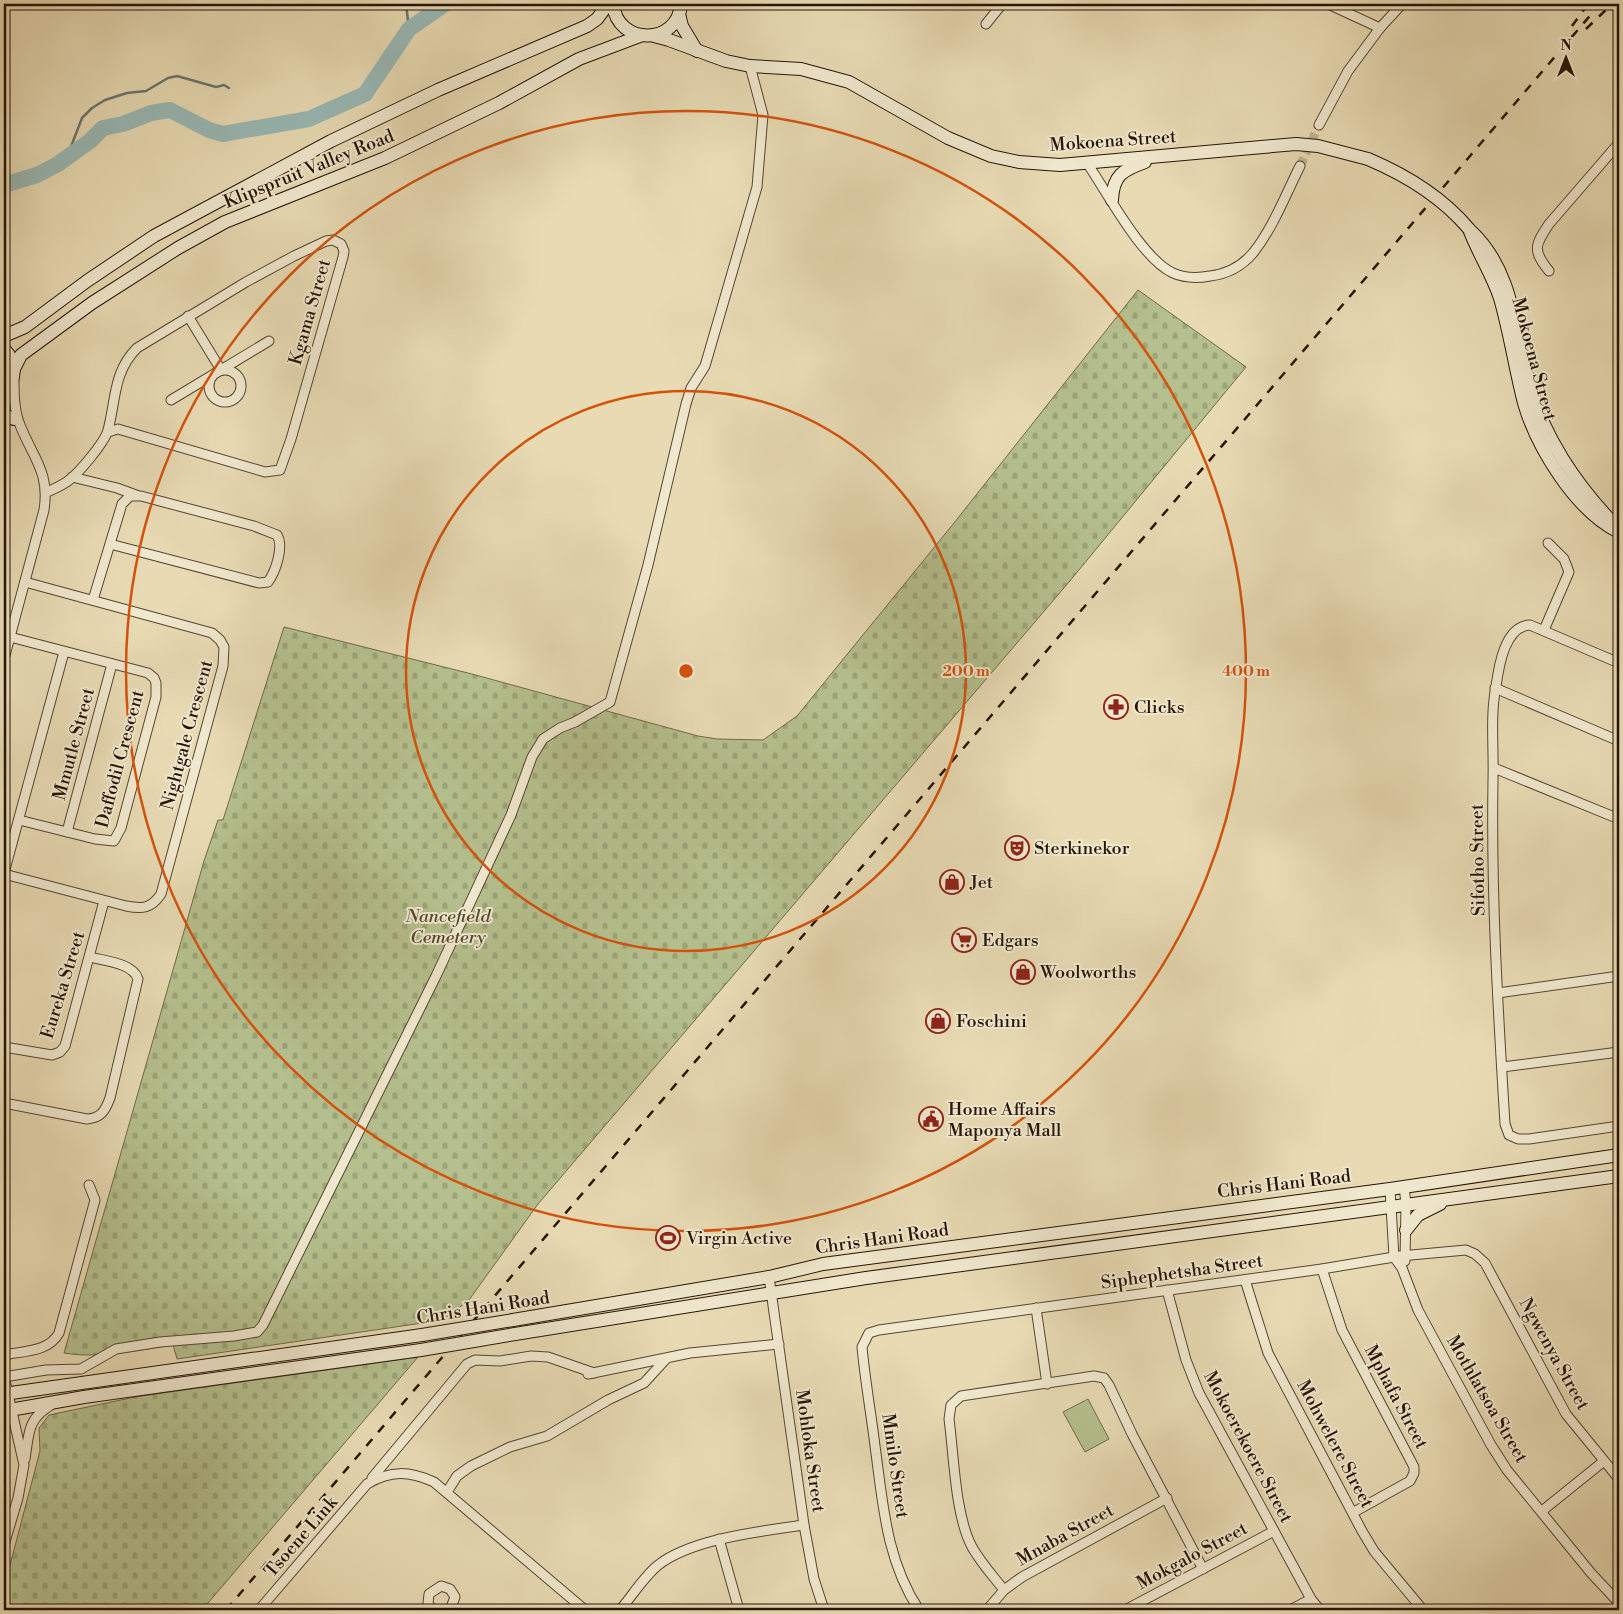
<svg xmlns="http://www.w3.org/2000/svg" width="1623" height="1614" font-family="'Libre Bodoni',serif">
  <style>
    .cemetery { fill: url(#cemetery-stones); stroke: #6e6a4a }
    .park { fill: #b5c08e; stroke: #6e6a4a }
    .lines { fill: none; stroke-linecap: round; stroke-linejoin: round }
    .stream { stroke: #6b7770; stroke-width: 2.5 }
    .river { stroke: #99b9b6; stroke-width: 16 }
    .street-tunnel { stroke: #c1b391; stroke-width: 9; stroke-dasharray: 9 4.5; stroke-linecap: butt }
    .street-casing { stroke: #564632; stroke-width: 11 }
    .secondary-casing { stroke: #261506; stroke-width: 14 }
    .street { stroke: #f0e8ce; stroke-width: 9 }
    .secondary { stroke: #f0e8ce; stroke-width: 12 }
    .rail { stroke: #261506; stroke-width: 2.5; stroke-dasharray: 9 9; stroke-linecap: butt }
    .secondary-bridge-casing { stroke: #261506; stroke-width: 14; stroke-linecap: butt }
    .secondary-bridge { stroke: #f0e8ce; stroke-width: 12 }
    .ring { fill: none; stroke: #d5520b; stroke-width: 2.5 }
    .labels { text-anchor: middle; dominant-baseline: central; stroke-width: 4; stroke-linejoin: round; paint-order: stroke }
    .street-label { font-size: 18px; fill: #261506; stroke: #f0e8ce }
    .poi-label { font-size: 18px; fill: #261506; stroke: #f0e8ce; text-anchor: start }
    .park-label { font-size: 18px; font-style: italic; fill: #51482f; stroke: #f0e8ce }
    .centre { fill: #d5520b; stroke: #f0e8ce; stroke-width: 2.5 }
    .ring-label { font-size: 15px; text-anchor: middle; font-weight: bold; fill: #d5520b; stroke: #f0e8ce; stroke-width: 4; stroke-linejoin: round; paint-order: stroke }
  </style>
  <defs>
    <pattern id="cemetery-stones" width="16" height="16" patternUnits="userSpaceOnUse" patternTransform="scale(1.25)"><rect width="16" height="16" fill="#b5c08e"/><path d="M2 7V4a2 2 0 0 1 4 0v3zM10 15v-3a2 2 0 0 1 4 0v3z" fill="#9ca479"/></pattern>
  </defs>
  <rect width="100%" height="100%" fill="#e8dbb4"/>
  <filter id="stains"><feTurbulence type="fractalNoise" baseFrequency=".004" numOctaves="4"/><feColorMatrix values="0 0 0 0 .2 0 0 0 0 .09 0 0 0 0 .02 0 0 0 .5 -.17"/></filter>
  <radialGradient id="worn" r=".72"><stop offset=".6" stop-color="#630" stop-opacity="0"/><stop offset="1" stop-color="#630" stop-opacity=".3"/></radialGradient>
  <g class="cemetery">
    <path d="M 1138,290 L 1246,367 L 1069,582 L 538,1204 L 469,1300 L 443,1320 L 177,1359 L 173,1345 C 138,1350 100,1359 64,1353 L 204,861 L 218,820 L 223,820 L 284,627 L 472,674 L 698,736 L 717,739 L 763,740 L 797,716 L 954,523 Z"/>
    <path d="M 418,1357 L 202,1610 L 4,1610 L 4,1588 L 40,1451 L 39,1428 L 49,1415 L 135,1397 Z"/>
  </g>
  <path class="park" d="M 1088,1399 L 1109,1439 L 1085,1452 L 1063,1412 Z"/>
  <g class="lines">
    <g class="stream">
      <path d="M 406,4 L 409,29"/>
      <path d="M 526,4 L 537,7 L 549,4"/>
      <path d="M 67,157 L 82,118 L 92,108 L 105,100 L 127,93 L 146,91 L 168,78 L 177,76 L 216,87 L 224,85 L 229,88"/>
    </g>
    <path class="river" d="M 4,185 L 37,175 L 58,164 L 90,141 L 103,128 L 123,124 L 151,113 L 170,110 L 209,130 L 223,134 L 309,119 L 365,94 L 409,29 L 445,4"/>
    <path class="street-tunnel" d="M 1300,166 L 1319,125"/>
    <defs>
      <g id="street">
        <path d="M 1328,4 L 1380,28"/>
        <path d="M 986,24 L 1002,4"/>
        <path d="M 1319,125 L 1348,71 L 1380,28 L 1402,4"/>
        <path d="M 1087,163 C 1107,192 1142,259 1173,273 C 1184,278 1199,278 1210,276 C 1227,274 1242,266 1253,253 C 1273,228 1286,194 1300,166"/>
        <path d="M 1549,271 C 1532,250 1535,245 1549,224 L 1619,143"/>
        <path d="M 188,316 L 221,370"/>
        <circle cx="225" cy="386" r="16"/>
        <path d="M 171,400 L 269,341"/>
        <path d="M 72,477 L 117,488 L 136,495"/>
        <path d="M 47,492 C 54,489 61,486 68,481 C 78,474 105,442 108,430 C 116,400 113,372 137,348 L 246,282 L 294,256 L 326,241 L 333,240 L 341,244 L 344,251 L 343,257 L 291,439 L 280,470 L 265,472 L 118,429 L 108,432"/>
        <path d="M 93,600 L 122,504 L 130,496 L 141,496 L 254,526 L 277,535 C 284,546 276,571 268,582 L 259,583 L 110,544"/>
        <path d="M 1544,630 L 1569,572 L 1564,559 L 1548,543"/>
        <path d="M 10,637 L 148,673 L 154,678 L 156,683 L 156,697 L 121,828 L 114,841 L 95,839 L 19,820"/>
        <path d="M 4,659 L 44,510 C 50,472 33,458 20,425 C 14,410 14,394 14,378"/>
        <path d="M 1619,663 L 1530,625 C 1505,626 1499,665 1496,686 C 1490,716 1494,749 1493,780 C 1491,895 1498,1010 1505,1124 L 1509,1135 L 1518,1139 L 1529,1139 L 1619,1126"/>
        <path d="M 1495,688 L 1619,741"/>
        <path d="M 1494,768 L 1619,819"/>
        <path d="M 67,832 L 112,664"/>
        <path d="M 4,873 L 64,652"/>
        <path d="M 4,874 L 126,906 C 142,909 151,909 161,894 L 223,666 L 224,647 L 220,640 L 212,633 L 25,582"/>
        <path d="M 1498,993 L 1619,976"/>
        <path d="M 4,1047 L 52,1055 L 60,1052 L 65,1046 L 104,901"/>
        <path d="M 1502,1067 L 1619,1052"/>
        <path d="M 4,1103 L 87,1119 C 101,1118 105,1111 110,1098 L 138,979 C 133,963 105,961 90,957"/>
        <path d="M 1404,1186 L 1406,1204 L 1405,1261"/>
        <path d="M 1390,1189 L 1394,1257 L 1402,1268 L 1418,1310 L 1491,1445 L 1507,1470 L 1591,1573 L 1619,1603"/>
        <path d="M 1322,1269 L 1342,1330 L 1414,1467 L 1414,1473 L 1410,1481 L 1354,1512"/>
        <path d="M 769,1277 L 804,1525 L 814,1579 L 824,1610"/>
        <path d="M 1245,1280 L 1268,1353 L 1362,1531 L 1374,1551 L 1423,1610"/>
        <path d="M 1167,1290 L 1186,1360 L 1199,1393 L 1311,1599 L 1320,1610"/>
        <path d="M 1036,1308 L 1047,1384"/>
        <path d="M 4,1355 C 23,1351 49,1352 59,1333 L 95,1200 L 89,1185"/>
        <path d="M 588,1374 L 690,1353 L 779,1344"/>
        <path d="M 4,1376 L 24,1465 L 18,1498 L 4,1545"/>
        <path d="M 4,1377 L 46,1370 L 81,1369 L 116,1349 L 160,1342 L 234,1336 L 257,1332 L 263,1325 L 436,976 L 511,815 L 532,757 L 543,739 L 560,728 L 575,722 L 610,702 L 648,565 L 686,404 L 691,388 L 705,366 L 757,187 L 763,115 L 750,66"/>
        <path d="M 25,1459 C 29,1434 27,1419 51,1405"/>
        <path d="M 372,1478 L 467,1364 L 475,1360 L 500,1361 L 531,1356 L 548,1357 L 594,1373"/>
        <path d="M 447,1492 L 457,1476 L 471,1466 L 510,1447 L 547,1436 L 608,1400 L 644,1383 L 666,1359"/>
        <path d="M 1542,1511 L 1604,1461"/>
        <path d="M 719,1539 L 739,1610"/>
        <path d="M 1004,1590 C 993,1576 981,1563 972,1547 C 955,1515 954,1456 949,1419 L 951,1405 L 961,1396 L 1094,1376 L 1104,1378 L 1109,1385 L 1132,1434 L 1203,1569"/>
        <path d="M 259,1610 L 367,1484 C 391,1470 409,1471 434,1482 L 585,1610"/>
        <path d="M 432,1610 L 428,1603 L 429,1594 L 441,1586 L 450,1589 L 455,1597 L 450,1610"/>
        <path d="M 620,1610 C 632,1596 643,1578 657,1566 C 690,1539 762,1531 804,1525"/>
        <path d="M 919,1610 C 886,1560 883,1504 875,1446 C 871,1413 865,1380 862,1347 L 869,1333 L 879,1330 L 1322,1269 L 1400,1256 L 1466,1250 L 1475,1254 L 1485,1263 L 1566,1414 L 1619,1479"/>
        <path d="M 987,1610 L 1004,1590 L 1022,1577 L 1167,1498"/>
        <path d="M 1125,1610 L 1274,1531"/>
        <path d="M 1290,1610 L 1311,1599"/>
      </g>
      <g id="secondary">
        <path d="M 613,4 C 617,46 678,46 681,4"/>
        <path d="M 679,14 L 682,26 L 697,51"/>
        <path d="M 654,36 L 669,40 L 726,61 L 750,66 L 801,69 L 849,82 L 948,138 L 991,156 L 1019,162 L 1060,165 L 1296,144 L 1318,146 L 1368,159"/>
        <path d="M 1112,200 C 1113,175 1123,170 1145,162"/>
        <path d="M 1469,229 C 1478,253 1492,274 1500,298 C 1510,333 1515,368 1524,403 C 1537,448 1576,511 1619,532"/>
        <path d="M 1472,232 C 1514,272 1515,333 1530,386 C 1543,436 1577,485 1612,522"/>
        <path d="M 4,336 L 25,327 L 87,281 L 154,236 L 331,141 L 438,90 L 587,26 L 597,19 L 608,4"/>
        <path d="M 4,349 C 17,362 17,379 4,392"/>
        <path d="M 14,369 L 21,355 L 92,303 L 178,248 L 225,222 L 385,158 L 499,103 L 579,59 L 640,36"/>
        <path d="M 4,415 L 14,419"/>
        <path d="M 1406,1230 L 1418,1215 L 1440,1204"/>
        <path d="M 513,1320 L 769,1277 L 823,1264 L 1390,1189 L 1619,1155"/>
        <path d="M 515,1334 L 866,1278 L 1619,1176"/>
        <path d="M 4,1394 L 422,1335"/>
        <path d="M 4,1411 L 84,1397 L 421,1350"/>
      </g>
    </defs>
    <use href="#street" class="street-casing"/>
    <use href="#secondary" class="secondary-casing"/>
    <use href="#street" class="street"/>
    <use href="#secondary" class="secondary"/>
    <g class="rail">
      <path d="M 1572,26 L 1588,4"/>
      <path d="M 1586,29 L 1612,4"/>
      <path d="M 226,1610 L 1600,4"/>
    </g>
    <defs>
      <g id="secondary-bridge">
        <path d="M 1368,159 C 1406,175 1442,197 1469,229"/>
        <path d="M 422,1335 L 513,1320"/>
        <path d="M 421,1350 L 515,1334"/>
      </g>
    </defs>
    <use href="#secondary-bridge" class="secondary-bridge-casing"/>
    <use href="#secondary-bridge" class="secondary-bridge"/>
  </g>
  <g class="ring">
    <circle cx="686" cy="671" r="280"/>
    <circle cx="686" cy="671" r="560"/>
  </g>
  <defs>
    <symbol id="pharmacy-ring" viewBox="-11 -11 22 22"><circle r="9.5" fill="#f0e8ce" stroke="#8f2418" stroke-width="1.5"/><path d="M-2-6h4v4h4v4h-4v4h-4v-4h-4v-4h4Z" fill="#8f2418"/></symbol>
    <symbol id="theatre-ring" viewBox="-11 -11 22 22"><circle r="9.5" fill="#f0e8ce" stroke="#8f2418" stroke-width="1.5"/><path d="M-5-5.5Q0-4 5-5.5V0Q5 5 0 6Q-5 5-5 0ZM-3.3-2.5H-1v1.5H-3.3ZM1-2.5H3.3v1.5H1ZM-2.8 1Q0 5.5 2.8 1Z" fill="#8f2418"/></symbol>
    <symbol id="shop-ring" viewBox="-11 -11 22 22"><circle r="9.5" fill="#f0e8ce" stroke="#8f2418" stroke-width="1.5"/><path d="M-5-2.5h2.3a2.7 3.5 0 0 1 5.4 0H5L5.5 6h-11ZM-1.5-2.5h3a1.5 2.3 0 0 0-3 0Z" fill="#8f2418"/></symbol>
    <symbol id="supermarket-ring" viewBox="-11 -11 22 22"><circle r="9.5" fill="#f0e8ce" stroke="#8f2418" stroke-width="1.5"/><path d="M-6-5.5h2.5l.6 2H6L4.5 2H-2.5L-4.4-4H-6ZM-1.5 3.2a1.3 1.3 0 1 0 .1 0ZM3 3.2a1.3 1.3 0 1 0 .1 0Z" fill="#8f2418"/></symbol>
    <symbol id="civic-ring" viewBox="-11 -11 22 22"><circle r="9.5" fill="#f0e8ce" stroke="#8f2418" stroke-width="1.5"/><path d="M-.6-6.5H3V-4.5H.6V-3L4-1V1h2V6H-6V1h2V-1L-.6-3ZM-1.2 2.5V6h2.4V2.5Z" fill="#8f2418"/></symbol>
    <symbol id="stadium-ring" viewBox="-11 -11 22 22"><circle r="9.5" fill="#f0e8ce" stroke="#8f2418" stroke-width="1.5"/><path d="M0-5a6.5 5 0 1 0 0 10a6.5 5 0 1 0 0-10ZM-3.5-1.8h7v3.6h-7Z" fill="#8f2418"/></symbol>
  </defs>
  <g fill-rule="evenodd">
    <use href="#pharmacy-ring" x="1102" y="693" width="28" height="28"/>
    <use href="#theatre-ring" x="1003" y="834" width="28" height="28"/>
    <use href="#shop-ring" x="938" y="868" width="28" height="28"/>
    <use href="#supermarket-ring" x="950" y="926" width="28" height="28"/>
    <use href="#shop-ring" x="1009" y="958" width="28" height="28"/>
    <use href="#shop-ring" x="924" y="1007" width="28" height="28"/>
    <use href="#civic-ring" x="917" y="1105" width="28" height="28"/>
    <use href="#stadium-ring" x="654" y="1224" width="28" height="28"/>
  </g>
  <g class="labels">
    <g class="street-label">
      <text transform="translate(1113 141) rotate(-4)">Mokoena Street</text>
      <text transform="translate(309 169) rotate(-22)">Klipspruit Valley Road</text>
      <text transform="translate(310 312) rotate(-74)">Kgama Street</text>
      <text transform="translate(1534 359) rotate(75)">Mokoena Street</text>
      <text transform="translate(187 735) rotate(-75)">Nightgale Crescent</text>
      <text transform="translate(74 744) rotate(-75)">Mmutle Street</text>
      <text transform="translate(120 759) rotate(-75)">Daffodil Crescent</text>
      <text transform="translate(1478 860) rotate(-91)">Sifotho Street</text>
      <text transform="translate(63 985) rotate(-73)">Eureka Street</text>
      <text transform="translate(1284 1184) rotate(-7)">Chris Hani Road</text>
      <text transform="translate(882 1239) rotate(-8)">Chris Hani Road</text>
      <text transform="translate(1182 1272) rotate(-8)">Siphephetsha Street</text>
      <text transform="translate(483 1308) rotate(-9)">Chris Hani Road</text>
      <text transform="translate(1554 1354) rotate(61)">Ngwenya Street</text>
      <text transform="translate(1396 1397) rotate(62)">Mphafa Street</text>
      <text transform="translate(1487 1399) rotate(60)">Mothlatsoa Street</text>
      <text transform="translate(1335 1444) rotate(62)">Mohwelere Street</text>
      <text transform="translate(1248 1447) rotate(62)">Mokoerekoere Street</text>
      <text transform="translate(810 1451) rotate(82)">Mohloka Street</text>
      <text transform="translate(895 1466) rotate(82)">Mmilo Street</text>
      <text transform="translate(1065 1535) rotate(-29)">Mnaba Street</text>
      <text transform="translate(301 1537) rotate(-49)">Tsoene Link</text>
      <text transform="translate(1192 1556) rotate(-28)">Mokgalo Street</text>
    </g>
    <g class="poi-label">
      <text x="1134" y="707">Clicks</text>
      <text x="1034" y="848">Sterkinekor</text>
      <text x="970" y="882">Jet</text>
      <text x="982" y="940">Edgars</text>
      <text x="1040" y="972">Woolworths</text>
      <text x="956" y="1021">Foschini</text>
      <text x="948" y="1109">Home Affairs<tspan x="948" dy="21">Maponya Mall</tspan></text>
      <text x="686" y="1238">Virgin Active</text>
    </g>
    <g class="park-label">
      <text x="448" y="916">Nancefield<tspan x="448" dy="21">Cemetery</tspan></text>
    </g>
  </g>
  <circle cx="686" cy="671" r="8" class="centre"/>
  <g class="ring-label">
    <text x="966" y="676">200 m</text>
    <text x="1246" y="676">400 m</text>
  </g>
  <rect width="1623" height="1614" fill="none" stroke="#e8dbb4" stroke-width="20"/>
  <rect x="5" y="5" width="1613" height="1604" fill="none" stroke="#261506" stroke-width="2.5"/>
  <rect x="10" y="10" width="1603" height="1594" fill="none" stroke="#261506"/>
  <g transform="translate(1566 58)" stroke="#f0e8ce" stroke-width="4" paint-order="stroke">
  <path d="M0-4L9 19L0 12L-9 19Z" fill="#261506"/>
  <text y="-8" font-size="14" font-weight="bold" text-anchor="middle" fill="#261506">N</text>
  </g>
  <rect width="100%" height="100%" filter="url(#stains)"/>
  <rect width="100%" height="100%" fill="url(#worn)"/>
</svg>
